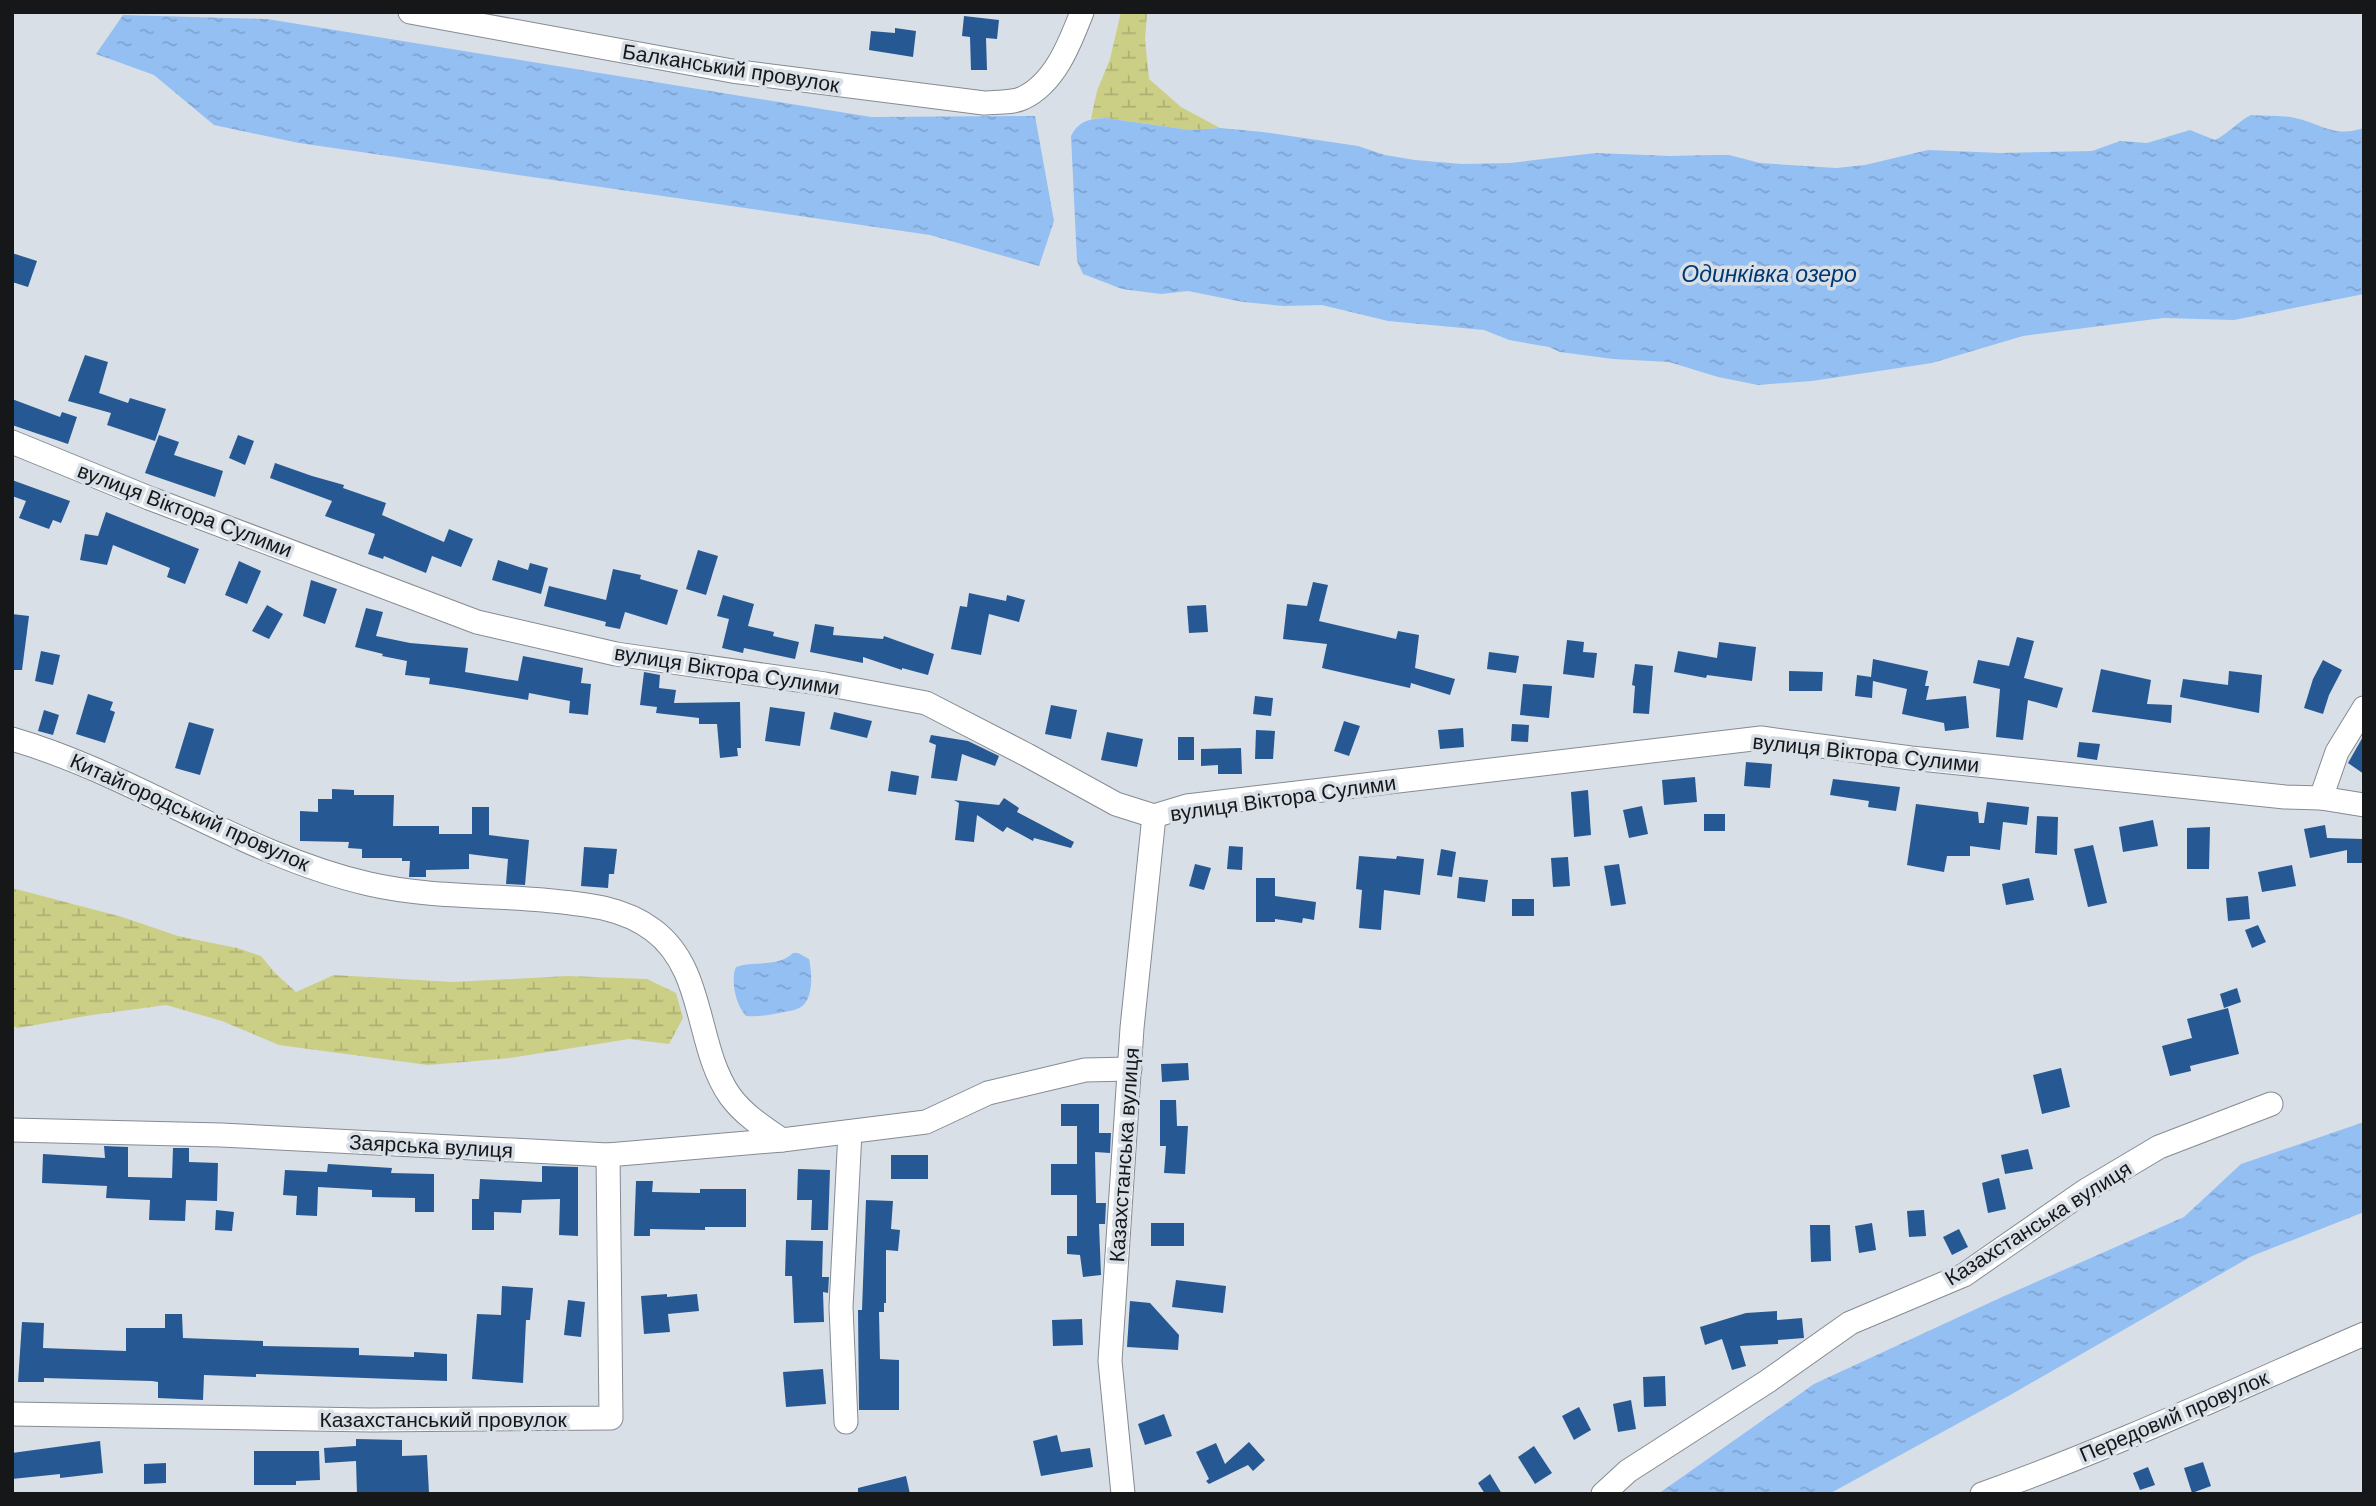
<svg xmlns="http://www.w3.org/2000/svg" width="2376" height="1506" font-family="Helvetica,sans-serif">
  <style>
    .wetland { fill: url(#wetland-marsh) }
    .water { fill: url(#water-ripples) }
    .building { fill: #265993 }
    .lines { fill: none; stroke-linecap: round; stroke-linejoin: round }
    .minor-casing { stroke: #858b92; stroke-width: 25 }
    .minor { stroke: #fff; stroke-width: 23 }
    .labels { text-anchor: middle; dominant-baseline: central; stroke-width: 7; stroke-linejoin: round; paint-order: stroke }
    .street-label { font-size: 21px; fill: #151719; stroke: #d9dfe6 }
    .water-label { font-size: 23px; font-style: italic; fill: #003972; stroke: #d9dfe6 }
  </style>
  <defs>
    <pattern id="wetland-marsh" width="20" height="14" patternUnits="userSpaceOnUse" patternTransform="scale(1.75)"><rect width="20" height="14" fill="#cbce85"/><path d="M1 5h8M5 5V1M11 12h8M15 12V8" fill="none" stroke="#adb072"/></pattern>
    <pattern id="water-ripples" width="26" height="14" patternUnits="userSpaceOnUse" patternTransform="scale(1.75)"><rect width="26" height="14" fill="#94bff3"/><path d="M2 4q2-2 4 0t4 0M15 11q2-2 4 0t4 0" fill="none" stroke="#7fa3d0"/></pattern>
  </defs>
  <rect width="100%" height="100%" fill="#d9dfe6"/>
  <g class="wetland">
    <path d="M 1121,12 L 1147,12 L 1145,40 L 1149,79 L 1181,107 L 1220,128 L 1190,130 L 1105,118 L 1091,119 L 1097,91 L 1110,59 Z"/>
    <path d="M 12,888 L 122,917 L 178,936 L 237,948 L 261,956 L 275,973 L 296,992 L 334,975 L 453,982 L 568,976 L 647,979 L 676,993 L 683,1018 L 669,1044 L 629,1039 L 510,1058 L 428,1065 L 279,1045 L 222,1021 L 166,1005 L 92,1015 L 18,1028 L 12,1026 Z"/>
  </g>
  <g class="water">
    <path d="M 123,15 L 267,19 L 871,117 L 1035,116 L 1054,221 L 1039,266 L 930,235 L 299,143 L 214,125 L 154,75 L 96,54 Z"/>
    <path d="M 2251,115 C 2265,116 2281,115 2295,118 C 2323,124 2333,138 2364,128 L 2364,294 L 2234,320 L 2163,318 L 2023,336 L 1932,363 L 1812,381 L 1758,385 L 1718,377 L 1669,362 L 1613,359 L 1560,352 L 1549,347 L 1509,340 L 1484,330 L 1388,321 L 1322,305 L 1284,306 L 1243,302 L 1188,291 L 1161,294 L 1122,289 L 1083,274 L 1077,261 L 1071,136 C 1079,121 1088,119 1105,118 L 1190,130 L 1220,128 L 1263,132 L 1358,146 L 1385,155 L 1415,160 L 1462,164 L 1510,163 L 1596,153 L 1670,156 L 1714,155 L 1729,155 L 1760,163 L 1836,168 L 1865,165 L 1928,150 L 2001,153 L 2092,151 L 2120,141 L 2147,143 L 2190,130 L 2215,140 C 2229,133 2237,122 2251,115 Z"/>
    <path d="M 793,953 L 798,953 L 809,959 C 812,973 814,998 801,1007 C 795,1011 787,1011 780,1013 C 768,1015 758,1017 746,1016 C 736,1006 730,980 736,967 C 755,960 778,968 793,953 Z"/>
    <path d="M 2364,1122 L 2364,1212 L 2252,1256 L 2012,1394 L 1829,1494 L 1658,1494 L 1814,1384 L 2002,1297 L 2184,1217 L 2241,1164 Z"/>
  </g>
  <g class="building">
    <path d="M 964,16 L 999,20 L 997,39 L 986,38 L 987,70 L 971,70 L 970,37 L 962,36 Z"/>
    <path d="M 895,28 L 916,31 L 913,57 L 869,50 L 871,31 L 895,33 Z"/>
    <path d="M 12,253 L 37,261 L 28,287 L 12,282 Z"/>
    <path d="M 85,355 L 108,362 L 99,393 L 128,403 L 130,398 L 166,409 L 155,441 L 107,425 L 111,413 L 68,401 Z"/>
    <path d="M 12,399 L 60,417 L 62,412 L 77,417 L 68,444 L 12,425 Z"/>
    <path d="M 159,435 L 179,442 L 174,455 L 223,471 L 215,497 L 145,473 Z"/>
    <path d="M 238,435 L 254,441 L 245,465 L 229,458 Z"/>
    <path d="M 275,463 L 312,476 L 344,485 L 343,488 L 386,503 L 382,515 L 444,542 L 449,529 L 473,539 L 461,567 L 432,556 L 426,573 L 384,556 L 383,559 L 368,554 L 375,534 L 325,516 L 332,501 L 270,478 Z"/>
    <path d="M 12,480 L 70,501 L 61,523 L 53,520 L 49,529 L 19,518 L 26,501 L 12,496 Z"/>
    <path d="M 106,512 L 199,549 L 185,584 L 167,577 L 170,568 L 113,545 L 107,565 L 80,560 L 85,534 L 98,536 Z"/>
    <path d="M 698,550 L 718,556 L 706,595 L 686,589 Z"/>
    <path d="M 498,560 L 528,570 L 530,563 L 548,568 L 541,594 L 492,580 Z"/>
    <path d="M 239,561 L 261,571 L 247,604 L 225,595 Z"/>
    <path d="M 613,569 L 641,575 L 640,579 L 678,590 L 667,625 L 625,612 L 620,629 L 605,626 L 606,622 L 544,606 L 549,586 L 606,600 Z"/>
    <path d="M 311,580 L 337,589 L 325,624 L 303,616 Z"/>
    <path d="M 1313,582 L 1328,585 L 1319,621 L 1396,639 L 1398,631 L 1419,635 L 1415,668 L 1455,679 L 1450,695 L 1411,683 L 1410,688 L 1322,668 L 1327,644 L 1283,639 L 1287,604 L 1307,606 Z"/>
    <path d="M 969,593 L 1006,601 L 1007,595 L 1025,600 L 1019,622 L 989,614 L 981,655 L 951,649 L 960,606 L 967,607 Z"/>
    <path d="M 723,595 L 754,604 L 748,626 L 774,632 L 773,636 L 799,642 L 795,659 L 744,648 L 743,653 L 722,648 L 729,619 L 717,616 Z"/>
    <path d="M 267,605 L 283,614 L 269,639 L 252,631 Z"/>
    <path d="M 1206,605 L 1208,632 L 1189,633 L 1187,606 Z"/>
    <path d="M 366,608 L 383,612 L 376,636 L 410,643 L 468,648 L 465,672 L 518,681 L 523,656 L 583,668 L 581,683 L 591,684 L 588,715 L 569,713 L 570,701 L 529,693 L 528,700 L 457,688 L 429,684 L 430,678 L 405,675 L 407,661 L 382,656 L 383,654 L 355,647 Z"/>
    <path d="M 12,614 L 29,616 L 22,670 L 12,670 Z"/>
    <path d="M 815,624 L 834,627 L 833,635 L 883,639 L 884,636 L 934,654 L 928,675 L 902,668 L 902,670 L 863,657 L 863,663 L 810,652 Z"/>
    <path d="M 2017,637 L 2034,641 L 2024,678 L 2063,688 L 2057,708 L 2028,700 L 2023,740 L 1996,737 L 2000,689 L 1973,683 L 1978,660 L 2009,666 Z"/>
    <path d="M 1567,640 L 1584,642 L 1583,652 L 1597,653 L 1594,678 L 1563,674 Z"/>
    <path d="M 1719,642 L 1756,647 L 1752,681 L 1707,675 L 1706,678 L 1674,672 L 1678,651 L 1717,658 Z"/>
    <path d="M 41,651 L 60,655 L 53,685 L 35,681 Z"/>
    <path d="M 1489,652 L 1519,656 L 1516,673 L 1487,669 Z"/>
    <path d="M 1873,659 L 1928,671 L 1925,686 L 1929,686 L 1926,700 L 1966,696 L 1969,728 L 1945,731 L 1944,723 L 1902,714 L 1907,689 L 1873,681 L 1872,698 L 1855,696 L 1857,675 L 1871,677 Z"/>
    <path d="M 2323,660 L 2342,670 L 2329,695 L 2323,714 L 2304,708 L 2313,679 Z"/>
    <path d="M 1635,664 L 1653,666 L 1649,714 L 1633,713 L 1635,686 L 1632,685 Z"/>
    <path d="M 2101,669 L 2151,680 L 2147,704 L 2172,705 L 2171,723 L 2092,712 Z"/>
    <path d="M 1789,671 L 1823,672 L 1822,691 L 1789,691 Z"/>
    <path d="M 2229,671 L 2262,675 L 2259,713 L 2180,697 L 2183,679 L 2228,685 Z"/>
    <path d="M 644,672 L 660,675 L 659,688 L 676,690 L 674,703 L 740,702 L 741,748 L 737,748 L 738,756 L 720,758 L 717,724 L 699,724 L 699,718 L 656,713 L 657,707 L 640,705 Z"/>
    <path d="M 1523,684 L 1552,686 L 1549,718 L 1520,715 Z"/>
    <path d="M 88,694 L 113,702 L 110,710 L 115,712 L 105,743 L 76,734 Z"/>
    <path d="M 1255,696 L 1273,698 L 1271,716 L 1253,714 Z"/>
    <path d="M 1051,705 L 1077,710 L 1071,739 L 1045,734 Z"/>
    <path d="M 770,707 L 805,712 L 800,746 L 765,741 Z"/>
    <path d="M 44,710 L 59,715 L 53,735 L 38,731 Z"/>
    <path d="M 834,712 L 872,721 L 867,738 L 830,729 Z"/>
    <path d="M 1344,721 L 1360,726 L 1349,756 L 1334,751 Z"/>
    <path d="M 189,722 L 214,729 L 200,775 L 175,768 Z"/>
    <path d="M 1512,724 L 1529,725 L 1528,742 L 1511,741 Z"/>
    <path d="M 1463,728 L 1464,747 L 1440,749 L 1438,730 Z"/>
    <path d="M 1256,730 L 1275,731 L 1273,759 L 1255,759 Z"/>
    <path d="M 1107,732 L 1143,739 L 1137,767 L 1101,760 Z"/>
    <path d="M 931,735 L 968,741 L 999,756 L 995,766 L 962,754 L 957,781 L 931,778 L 936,745 L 929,742 Z"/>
    <path d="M 2364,735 L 2364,774 L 2348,763 Z"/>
    <rect x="1178" y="737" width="16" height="23"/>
    <path d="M 2079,742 L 2100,744 L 2097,760 L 2077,757 Z"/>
    <path d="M 1241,748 L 1242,774 L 1218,774 L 1218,765 L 1201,766 L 1201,749 Z"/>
    <path d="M 1746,762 L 1772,764 L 1770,788 L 1744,786 Z"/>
    <path d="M 891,771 L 919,776 L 916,795 L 888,791 Z"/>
    <path d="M 1695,777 L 1697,802 L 1664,805 L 1662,780 Z"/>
    <path d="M 1833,779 L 1900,787 L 1896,811 L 1868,807 L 1869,801 L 1830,795 Z"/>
    <path d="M 332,789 L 354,790 L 354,795 L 394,795 L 393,826 L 439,826 L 439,834 L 472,834 L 472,807 L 489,807 L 489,835 L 529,840 L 525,885 L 506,884 L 508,859 L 469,854 L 469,869 L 426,870 L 426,877 L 409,877 L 410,861 L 402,861 L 402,858 L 362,858 L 362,849 L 348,848 L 349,842 L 300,841 L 300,811 L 318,812 L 318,799 L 332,799 Z"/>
    <path d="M 1588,790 L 1591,835 L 1574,837 L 1571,792 Z"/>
    <path d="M 1004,798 L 1019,808 L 1017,812 L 1074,842 L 1071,848 L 1034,838 L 1033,841 L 1007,827 L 1003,832 L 977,815 L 974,842 L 955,840 L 959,803 L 954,800 L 999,805 Z"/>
    <path d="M 1987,802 L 2029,807 L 2027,825 L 2003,822 L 2000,850 L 1970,846 L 1970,856 L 1947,856 L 1944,872 L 1907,865 L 1916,804 L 1978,812 L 1979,823 L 1984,823 Z"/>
    <path d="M 1642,806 L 1648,834 L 1629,838 L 1623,810 Z"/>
    <rect x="1704" y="814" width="21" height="17"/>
    <path d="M 2037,816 L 2058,817 L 2057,855 L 2035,853 Z"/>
    <path d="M 2153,820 L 2158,846 L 2123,852 L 2119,827 Z"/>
    <path d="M 2325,825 L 2327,838 L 2364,839 L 2364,863 L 2347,863 L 2347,850 L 2310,858 L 2304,829 Z"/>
    <path d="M 2210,827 L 2209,869 L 2187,869 L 2187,828 Z"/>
    <path d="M 2093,845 L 2107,903 L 2088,907 L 2074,849 Z"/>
    <path d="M 1229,846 L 1243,847 L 1242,870 L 1227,869 Z"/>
    <path d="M 584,847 L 617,849 L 614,874 L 609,874 L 608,888 L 581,886 Z"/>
    <path d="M 1441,849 L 1456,852 L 1452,877 L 1437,875 Z"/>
    <path d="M 1359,856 L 1396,859 L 1397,856 L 1424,859 L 1420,895 L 1384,890 L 1381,930 L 1359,928 L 1362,890 L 1356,889 Z"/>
    <path d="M 1568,857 L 1570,886 L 1553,887 L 1551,858 Z"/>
    <path d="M 1195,864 L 1211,868 L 1204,890 L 1189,886 Z"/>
    <path d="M 1619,864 L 1626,904 L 1611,906 L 1604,866 Z"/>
    <path d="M 2292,865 L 2296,886 L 2262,892 L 2258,872 Z"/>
    <path d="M 1459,877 L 1488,880 L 1485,902 L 1457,898 Z"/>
    <path d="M 1256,878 L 1275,878 L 1275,896 L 1316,902 L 1314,920 L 1303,918 L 1302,923 L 1275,919 L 1275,922 L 1256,922 Z"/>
    <path d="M 2029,878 L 2034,900 L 2006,905 L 2002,884 Z"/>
    <path d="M 2248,896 L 2250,919 L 2228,921 L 2226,898 Z"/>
    <rect x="1512" y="899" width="22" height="17"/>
    <path d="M 2258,925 L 2266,942 L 2252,948 L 2245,930 Z"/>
    <path d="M 2237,988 L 2241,1002 L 2224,1008 L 2220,994 Z"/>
    <path d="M 2228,1008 L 2239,1054 L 2190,1066 L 2191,1071 L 2170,1076 L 2162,1046 L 2192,1038 L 2187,1019 Z"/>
    <path d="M 1188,1063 L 1189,1080 L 1162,1082 L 1161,1064 Z"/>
    <path d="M 2061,1068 L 2070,1107 L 2042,1114 L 2033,1075 Z"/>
    <path d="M 1160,1100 L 1176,1100 L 1177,1126 L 1188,1126 L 1185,1174 L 1164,1173 L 1166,1146 L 1160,1146 Z"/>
    <path d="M 1061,1104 L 1099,1104 L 1099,1133 L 1111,1133 L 1110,1153 L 1095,1152 L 1096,1203 L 1106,1203 L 1105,1224 L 1099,1224 L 1101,1275 L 1083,1277 L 1080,1255 L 1067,1254 L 1067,1236 L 1077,1236 L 1077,1195 L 1051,1195 L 1051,1164 L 1077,1164 L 1077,1126 L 1061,1126 Z"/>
    <path d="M 104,1146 L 128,1147 L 128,1177 L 172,1178 L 173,1148 L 189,1148 L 189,1162 L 218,1163 L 217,1201 L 186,1200 L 185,1221 L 149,1220 L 150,1200 L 106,1198 L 107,1186 L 42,1183 L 43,1154 L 105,1158 Z"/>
    <path d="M 2028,1149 L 2033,1169 L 2005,1174 L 2001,1155 Z"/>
    <rect x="891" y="1155" width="37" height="24"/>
    <path d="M 328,1164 L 392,1168 L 391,1173 L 434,1174 L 434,1212 L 415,1212 L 415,1198 L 372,1197 L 372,1190 L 318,1187 L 317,1216 L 296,1215 L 297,1196 L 283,1195 L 285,1170 L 327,1172 Z"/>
    <path d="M 542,1166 L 578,1167 L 578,1236 L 559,1235 L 560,1199 L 522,1200 L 521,1213 L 494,1212 L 494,1230 L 472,1230 L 472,1199 L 479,1199 L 480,1179 L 542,1182 Z"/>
    <path d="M 798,1169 L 830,1170 L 828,1230 L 811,1230 L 812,1200 L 797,1200 Z"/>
    <path d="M 1999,1178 L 2006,1209 L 1988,1213 L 1982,1183 Z"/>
    <path d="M 636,1181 L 653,1181 L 652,1192 L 700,1193 L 700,1189 L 746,1189 L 746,1227 L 705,1227 L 705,1230 L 650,1229 L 650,1236 L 634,1236 Z"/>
    <path d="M 866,1200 L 893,1201 L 891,1229 L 900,1230 L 898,1251 L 886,1250 L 886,1303 L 884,1303 L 884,1312 L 879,1312 L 880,1359 L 899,1360 L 899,1410 L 859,1410 L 858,1310 L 862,1310 Z"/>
    <path d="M 216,1210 L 234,1212 L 232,1231 L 215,1230 Z"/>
    <path d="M 1924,1210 L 1926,1236 L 1909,1237 L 1907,1211 Z"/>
    <rect x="1151" y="1223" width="33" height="23"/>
    <path d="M 1872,1223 L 1876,1250 L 1859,1253 L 1855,1226 Z"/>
    <path d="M 1810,1225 L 1830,1225 L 1831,1261 L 1811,1262 Z"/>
    <path d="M 1959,1229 L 1968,1247 L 1952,1255 L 1943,1237 Z"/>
    <path d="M 786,1240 L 823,1241 L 822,1277 L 829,1277 L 828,1293 L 823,1292 L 824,1322 L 794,1323 L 792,1276 L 785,1276 Z"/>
    <path d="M 1176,1280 L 1226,1286 L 1223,1313 L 1172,1307 Z"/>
    <path d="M 502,1286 L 533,1288 L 530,1320 L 526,1320 L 523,1383 L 472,1379 L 477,1314 L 501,1315 Z"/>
    <path d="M 667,1294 L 667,1297 L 697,1294 L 699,1311 L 668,1314 L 670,1332 L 644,1334 L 641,1296 Z"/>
    <path d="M 568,1300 L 585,1302 L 581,1337 L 564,1335 Z"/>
    <path d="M 1130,1301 L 1150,1303 L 1179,1335 L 1178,1350 L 1127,1347 Z"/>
    <path d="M 1777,1311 L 1777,1320 L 1802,1318 L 1804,1338 L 1778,1340 L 1778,1344 L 1740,1346 L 1746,1366 L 1732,1370 L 1722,1339 L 1705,1345 L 1700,1327 L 1746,1313 Z"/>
    <path d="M 165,1314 L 182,1314 L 183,1338 L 263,1341 L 263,1346 L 359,1348 L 359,1355 L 414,1357 L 414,1352 L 447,1354 L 447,1381 L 256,1374 L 256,1377 L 204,1375 L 203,1400 L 158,1398 L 158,1382 L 152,1381 L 44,1378 L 44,1382 L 18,1382 L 22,1322 L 44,1323 L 43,1348 L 126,1351 L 126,1328 L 165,1328 Z"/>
    <path d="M 1082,1319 L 1083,1345 L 1053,1346 L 1052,1320 Z"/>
    <path d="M 823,1369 L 826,1404 L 786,1407 L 783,1372 Z"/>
    <path d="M 1665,1376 L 1666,1406 L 1644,1407 L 1643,1377 Z"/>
    <path d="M 1631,1400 L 1636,1429 L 1618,1432 L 1613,1404 Z"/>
    <path d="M 1579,1407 L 1591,1430 L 1574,1440 L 1562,1416 Z"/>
    <path d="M 1164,1414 L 1172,1436 L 1145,1445 L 1138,1424 Z"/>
    <path d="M 1057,1435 L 1061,1452 L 1090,1448 L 1093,1467 L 1041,1476 L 1033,1441 Z"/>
    <path d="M 356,1439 L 402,1440 L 402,1456 L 427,1455 L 429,1493 L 357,1494 L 356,1461 L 325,1463 L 324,1448 L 356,1446 Z"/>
    <path d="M 100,1441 L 103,1473 L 60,1478 L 60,1474 L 12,1479 L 12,1453 Z"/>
    <path d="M 1249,1442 L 1265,1460 L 1253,1471 L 1248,1465 L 1209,1484 L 1206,1481 L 1209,1479 L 1196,1452 L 1216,1443 L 1225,1464 Z"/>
    <path d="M 1534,1446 L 1552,1473 L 1535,1484 L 1518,1457 Z"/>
    <path d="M 254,1451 L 319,1451 L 320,1480 L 296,1481 L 296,1485 L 254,1485 Z"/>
    <path d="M 2203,1462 L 2211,1486 L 2192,1493 L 2184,1468 Z"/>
    <path d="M 166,1463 L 166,1483 L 144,1484 L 144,1464 Z"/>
    <path d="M 2148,1467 L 2155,1485 L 2140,1490 L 2133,1473 Z"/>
    <path d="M 1490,1474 L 1502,1494 L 1485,1494 L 1478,1483 Z"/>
    <path d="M 906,1476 L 910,1494 L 858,1494 L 858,1488 Z"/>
  </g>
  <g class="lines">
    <defs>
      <g id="minor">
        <path d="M 410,12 L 732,71 L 984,103 C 996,102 1013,103 1023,98 C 1055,83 1070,43 1082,12"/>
        <path d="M 12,442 L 149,498 L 477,622 L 616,654 L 825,684 L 926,703 L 1027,755 L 1116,804 L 1154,816 L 1187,806 L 1761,738 L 1911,758 L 2285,797 L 2321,798 L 2364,805"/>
        <path d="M 12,739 C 136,775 243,855 369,884 C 426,897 485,895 543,900 C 582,904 621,906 653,930 C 706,969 695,1046 730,1096 C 744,1115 763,1127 782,1140"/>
        <path d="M 2321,798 L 2337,752 L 2364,708"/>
        <path d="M 12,1130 L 221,1135 L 608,1155 L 782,1140 L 926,1122 L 988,1093 L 1085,1070 L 1130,1069"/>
        <path d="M 12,1414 L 371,1420 L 611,1418 L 608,1155"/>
        <path d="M 846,1422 L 841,1307 L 850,1132"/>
        <path d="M 1123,1494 L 1110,1361 L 1132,1028 L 1154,816"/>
        <path d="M 1603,1494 L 1628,1471 L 1768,1381 L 1850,1323 L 1964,1275 L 2085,1191 L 2159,1147 L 2271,1104"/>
        <path d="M 1982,1494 C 2112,1448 2237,1389 2364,1334"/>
      </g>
    </defs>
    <use href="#minor" class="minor-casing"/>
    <use href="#minor" class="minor"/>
  </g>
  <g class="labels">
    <g class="street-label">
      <text transform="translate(731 68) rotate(9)">Балканський провулок</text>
      <text transform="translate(185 510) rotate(21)">вулиця Віктора Сулими</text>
      <text transform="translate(727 670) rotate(9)">вулиця Віктора Сулими</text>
      <text transform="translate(1866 753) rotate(6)">вулиця Віктора Сулими</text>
      <text transform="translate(1283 798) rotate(-8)">вулиця Віктора Сулими</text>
      <text transform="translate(190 812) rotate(24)">Китайгородський провулок</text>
      <text transform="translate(431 1146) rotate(3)">Заярська вулиця</text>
      <text transform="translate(1124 1155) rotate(-86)">Казахстанська вулиця</text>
      <text transform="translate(2038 1223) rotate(-32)">Казахстанська вулиця</text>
      <text transform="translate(2174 1416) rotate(-23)">Передовий провулок</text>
      <text x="443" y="1419">Казахстанський провулок</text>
    </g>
    <g class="water-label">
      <text x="1769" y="274">Одинківка озеро</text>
    </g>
  </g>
  <rect width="2376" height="1506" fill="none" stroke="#151719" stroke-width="28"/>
</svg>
